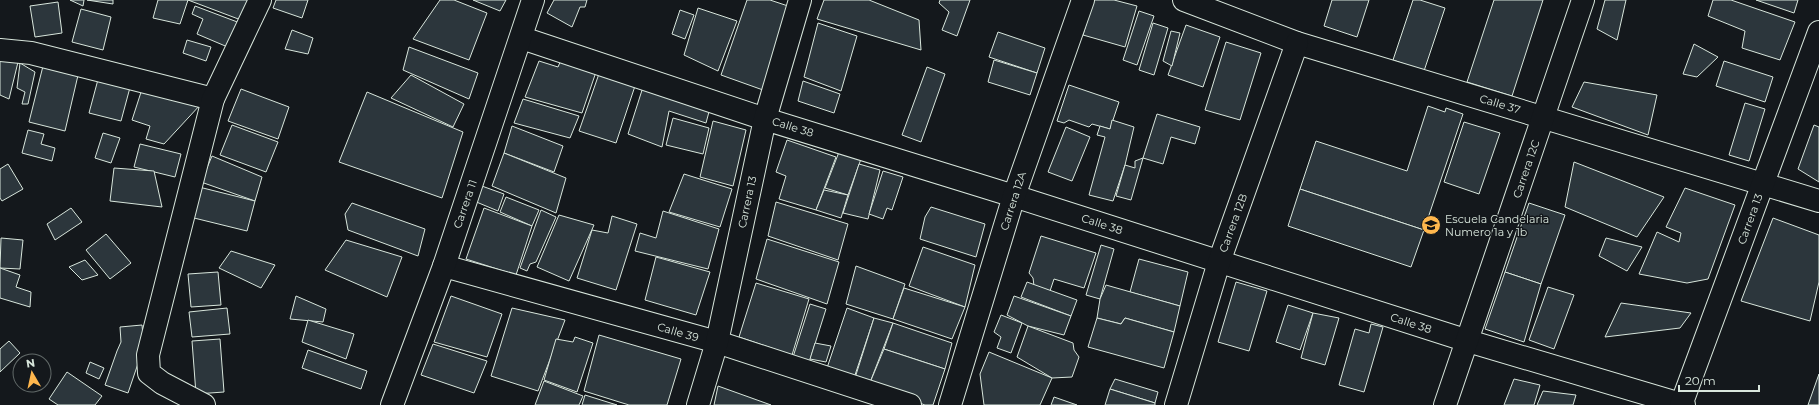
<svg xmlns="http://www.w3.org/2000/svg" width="1819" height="405" font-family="Montserrat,sans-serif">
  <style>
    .building { fill: #2c363c; stroke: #d8e6dc }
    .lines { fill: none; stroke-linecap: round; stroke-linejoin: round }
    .minor-casing { stroke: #d8e6dc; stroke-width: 24 }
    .minor { stroke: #14181c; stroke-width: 22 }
    .labels { text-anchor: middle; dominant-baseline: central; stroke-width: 3; stroke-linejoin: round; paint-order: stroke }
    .street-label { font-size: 11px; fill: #d8e6dc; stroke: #14181c }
    .poi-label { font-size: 11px; fill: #d8e6dc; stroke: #14181c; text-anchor: start }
  </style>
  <rect width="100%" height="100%" fill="#14181c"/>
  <g class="building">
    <path d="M 70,0 L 84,0 L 83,6 Z"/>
    <path d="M 87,0 L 113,0 L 113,4 Z"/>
    <path d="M 158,0 L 188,0 L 180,24 L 153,18 Z"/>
    <path d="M 188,0 L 249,0 L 241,20 Z"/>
    <path d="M 276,0 L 308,0 L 302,18 L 273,8 Z"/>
    <path d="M 440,0 L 454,0 L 487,13 L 469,60 L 413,39 Z"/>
    <path d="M 473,0 L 506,0 L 500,11 Z"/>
    <path d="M 554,0 L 587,0 L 585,7 L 580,7 L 572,27 L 547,13 Z"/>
    <path d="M 747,0 L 770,0 L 788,6 L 763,90 L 721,75 Z"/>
    <path d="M 824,0 L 869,0 L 919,20 L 921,50 L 817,19 Z"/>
    <path d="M 940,0 L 970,0 L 957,36 L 942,30 L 949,12 L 939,3 Z"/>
    <path d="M 1093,0 L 1114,0 L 1137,6 L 1125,47 L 1083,35 Z"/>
    <path d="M 1332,0 L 1369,0 L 1357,37 L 1324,26 Z"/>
    <path d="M 1413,0 L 1420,0 L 1445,8 L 1424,71 L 1393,60 Z"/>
    <path d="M 1494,0 L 1543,0 L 1512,96 L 1467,82 Z"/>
    <path d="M 1605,0 L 1626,0 L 1617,40 L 1597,29 Z"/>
    <path d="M 1713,0 L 1731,0 L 1795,22 L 1780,60 L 1742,48 L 1745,31 L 1708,16 Z"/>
    <path d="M 1756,0 L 1798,0 L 1794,13 Z"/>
    <path d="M 58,2 L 62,33 L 35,37 L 30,6 Z"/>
    <path d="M 195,6 L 240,23 L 230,48 L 197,34 L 203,19 L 192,14 Z"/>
    <path d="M 698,8 L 737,21 L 718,71 L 684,55 Z"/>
    <path d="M 81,9 L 111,17 L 103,50 L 72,42 Z"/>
    <path d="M 680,10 L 694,15 L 685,39 L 672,34 Z"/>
    <path d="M 1139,11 L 1154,16 L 1137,65 L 1123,60 Z"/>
    <path d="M 818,23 L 857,36 L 841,91 L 804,77 Z"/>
    <path d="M 1153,23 L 1168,28 L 1154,75 L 1139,70 Z"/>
    <path d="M 1186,25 L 1220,37 L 1203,87 L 1168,75 Z"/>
    <path d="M 292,30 L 313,38 L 308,54 L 285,49 Z"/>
    <path d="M 1171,31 L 1180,33 L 1172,66 L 1163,61 Z"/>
    <path d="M 998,32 L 1045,48 L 1037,73 L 989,57 Z"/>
    <path d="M 187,40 L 211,47 L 206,61 L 183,53 Z"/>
    <path d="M 1226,42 L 1261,53 L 1240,120 L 1205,110 Z"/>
    <path d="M 1694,44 L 1718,57 L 1697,77 L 1683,74 Z"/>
    <path d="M 409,47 L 478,73 L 469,99 L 403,70 Z"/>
    <path d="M 0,58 L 19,58 L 9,99 L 0,95 Z"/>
    <path d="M 561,60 L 596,72 L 582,113 L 525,97 L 539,61 L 558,67 Z"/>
    <path d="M 994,60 L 1037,73 L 1030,95 L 988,82 Z"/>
    <path d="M 1724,61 L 1773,77 L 1765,102 L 1716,86 Z"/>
    <path d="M 44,62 L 79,71 L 65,131 L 29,122 Z"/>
    <path d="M 20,63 L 35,72 L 28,104 L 22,104 L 25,92 L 17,88 Z"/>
    <path d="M 927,67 L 945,74 L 921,142 L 902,135 Z"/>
    <path d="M 601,68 L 637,80 L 616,143 L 579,131 Z"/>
    <path d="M 100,72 L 132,80 L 121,121 L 89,113 Z"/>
    <path d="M 411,75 L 464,104 L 453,127 L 391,98 Z"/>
    <path d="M 803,81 L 840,94 L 834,113 L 798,101 Z"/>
    <path d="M 1584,82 L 1657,95 L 1648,135 L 1572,107 Z"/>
    <path d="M 1069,85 L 1119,102 L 1110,129 L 1092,124 L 1089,127 L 1069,120 L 1064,123 L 1057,121 Z"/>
    <path d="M 143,86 L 201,104 L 164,144 L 146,139 L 150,126 L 132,120 Z"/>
    <path d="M 643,87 L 710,108 L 706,123 L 669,111 L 662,147 L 628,134 Z"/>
    <path d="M 241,89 L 289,107 L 278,139 L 228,121 Z"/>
    <path d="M 367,92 L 463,132 L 442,198 L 339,162 Z"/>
    <path d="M 523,99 L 579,116 L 570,138 L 514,123 Z"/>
    <path d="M 1745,103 L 1765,109 L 1749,161 L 1729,155 Z"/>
    <path d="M 1428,106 L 1445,112 L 1446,108 L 1463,114 L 1424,230 L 1300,189 L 1316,141 L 1407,171 Z"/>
    <path d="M 1157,114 L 1200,127 L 1195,144 L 1171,137 L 1163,164 L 1143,158 Z"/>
    <path d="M 673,118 L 709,128 L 703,154 L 666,145 Z"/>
    <path d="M 1112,120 L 1134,127 L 1125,165 L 1113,201 L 1089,195 L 1105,137 L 1097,135 L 1100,126 L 1110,129 Z"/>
    <path d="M 713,121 L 746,130 L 733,186 L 700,177 Z"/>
    <path d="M 1464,122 L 1500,133 L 1479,194 L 1444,182 Z"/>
    <path d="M 232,125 L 278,142 L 266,172 L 220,155 Z"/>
    <path d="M 1814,125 L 1819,127 L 1819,182 L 1798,169 Z"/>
    <path d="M 512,126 L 563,146 L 554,172 L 504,153 Z"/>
    <path d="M 1066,127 L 1090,137 L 1072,181 L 1048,172 Z"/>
    <path d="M 28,130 L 44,134 L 41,144 L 55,148 L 52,161 L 22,153 Z"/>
    <path d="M 103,133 L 120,138 L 111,163 L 95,158 Z"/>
    <path d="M 787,140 L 836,157 L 816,210 L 779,199 L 786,176 L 776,172 Z"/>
    <path d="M 140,144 L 181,154 L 175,177 L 134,167 Z"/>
    <path d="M 839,152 L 861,159 L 848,195 L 825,188 Z"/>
    <path d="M 504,153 L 566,178 L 556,213 L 492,186 Z"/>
    <path d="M 212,156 L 262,177 L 255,201 L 201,182 Z"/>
    <path d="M 1143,158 L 1131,200 L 1116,196 L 1125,165 L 1135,168 L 1135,161 Z"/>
    <path d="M 1574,162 L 1664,197 L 1637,237 L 1565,207 Z"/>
    <path d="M 8,164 L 23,189 L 2,201 L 0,198 L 0,169 Z"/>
    <path d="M 859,164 L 880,170 L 868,219 L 843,213 Z"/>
    <path d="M 114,168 L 154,171 L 162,207 L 110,201 Z"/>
    <path d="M 883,171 L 903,177 L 892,210 L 887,208 L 883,219 L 869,214 Z"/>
    <path d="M 684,174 L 732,189 L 720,227 L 669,212 Z"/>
    <path d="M 479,185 L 504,194 L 498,211 L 474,201 Z"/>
    <path d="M 199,187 L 255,201 L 247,231 L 190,217 Z"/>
    <path d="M 1685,188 L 1735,205 L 1708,279 L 1687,283 L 1639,274 L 1657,232 L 1679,242 L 1681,233 L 1666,227 Z"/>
    <path d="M 1300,189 L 1424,230 L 1411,267 L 1288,226 Z"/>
    <path d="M 824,190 L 848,195 L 841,218 L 816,210 Z"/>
    <path d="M 506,197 L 539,210 L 532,226 L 500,212 Z"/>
    <path d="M 776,202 L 848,224 L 838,260 L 768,236 Z"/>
    <path d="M 352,203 L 425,229 L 418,256 L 348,230 L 345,214 Z"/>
    <path d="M 1529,203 L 1565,215 L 1541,284 L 1505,272 Z"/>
    <path d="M 931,207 L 985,224 L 976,257 L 920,239 L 925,217 Z"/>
    <path d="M 71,208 L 82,222 L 55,240 L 47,224 Z"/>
    <path d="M 484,208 L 532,226 L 516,275 L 466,259 Z"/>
    <path d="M 541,210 L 556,217 L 536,262 L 530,264 L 527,271 L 520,268 Z"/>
    <path d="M 663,211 L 719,229 L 708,269 L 635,251 L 640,233 L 656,238 Z"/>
    <path d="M 559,215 L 594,225 L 569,281 L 537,267 Z"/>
    <path d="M 612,216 L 637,224 L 616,290 L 577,278 L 592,230 L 608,233 Z"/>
    <path d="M 1773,218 L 1819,235 L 1819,282 L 1810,321 L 1741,301 Z"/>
    <path d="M 106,234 L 131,263 L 110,279 L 86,250 Z"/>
    <path d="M 1041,236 L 1096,253 L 1084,288 L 1054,279 L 1050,291 L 1034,286 L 1033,278 L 1029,273 Z"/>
    <path d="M 1,238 L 23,240 L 20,269 L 0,268 Z"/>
    <path d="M 1606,238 L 1642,247 L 1627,271 L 1599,256 Z"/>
    <path d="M 767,239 L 839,262 L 827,304 L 756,279 Z"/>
    <path d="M 346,240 L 402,257 L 387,297 L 325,270 Z"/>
    <path d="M 1101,245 L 1114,249 L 1100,299 L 1086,295 Z"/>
    <path d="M 923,247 L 975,265 L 965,307 L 909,286 Z"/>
    <path d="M 231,251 L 275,265 L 261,288 L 219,268 Z"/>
    <path d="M 656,257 L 710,272 L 696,315 L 645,300 Z"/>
    <path d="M 1139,259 L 1188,272 L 1180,306 L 1130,292 Z"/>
    <path d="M 85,260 L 98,275 L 82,280 L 69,267 Z"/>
    <path d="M 856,266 L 905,284 L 893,319 L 846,304 Z"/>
    <path d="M 0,268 L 20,275 L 16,287 L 31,292 L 30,307 L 0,298 Z"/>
    <path d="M 218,272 L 221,305 L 191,307 L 188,274 Z"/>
    <path d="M 1505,272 L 1541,284 L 1524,342 L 1485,329 Z"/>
    <path d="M 1027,282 L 1077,300 L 1071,316 L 1021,297 Z"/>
    <path d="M 1236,282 L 1267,291 L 1249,351 L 1218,342 Z"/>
    <path d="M 756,283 L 809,299 L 792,355 L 739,337 Z"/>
    <path d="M 1106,285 L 1180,306 L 1174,332 L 1125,318 L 1121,324 L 1097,318 L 1100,299 Z"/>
    <path d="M 1548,287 L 1574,295 L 1554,349 L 1529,340 Z"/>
    <path d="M 904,288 L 965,307 L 952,339 L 893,319 Z"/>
    <path d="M 296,296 L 326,309 L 323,322 L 290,319 Z"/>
    <path d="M 451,296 L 502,314 L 487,357 L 434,342 Z"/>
    <path d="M 1014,296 L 1071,316 L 1064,335 L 1028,326 L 1007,315 Z"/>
    <path d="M 1621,303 L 1691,313 L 1680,328 L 1605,337 Z"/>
    <path d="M 810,304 L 826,309 L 808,366 L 792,360 Z"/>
    <path d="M 1288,305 L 1313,313 L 1300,350 L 1276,342 Z"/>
    <path d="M 227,308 L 230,334 L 192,337 L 189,312 Z"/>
    <path d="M 512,308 L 565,320 L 538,391 L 491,376 Z"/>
    <path d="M 847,308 L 874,318 L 854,378 L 827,368 Z"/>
    <path d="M 1313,313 L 1339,318 L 1325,365 L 1301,358 Z"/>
    <path d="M 1001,315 L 1022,323 L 1011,353 L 997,348 L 1001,337 L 994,332 Z"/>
    <path d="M 874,318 L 893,323 L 869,385 L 854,381 Z"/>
    <path d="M 1097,318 L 1121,324 L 1125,318 L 1174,332 L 1164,368 L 1088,347 Z"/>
    <path d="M 308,320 L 354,334 L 346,359 L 302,342 Z"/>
    <path d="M 893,323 L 952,343 L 945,369 L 884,349 Z"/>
    <path d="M 1371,324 L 1383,327 L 1364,392 L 1339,385 L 1355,329 L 1369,333 Z"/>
    <path d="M 142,325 L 144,346 L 128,393 L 105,385 L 117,351 L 121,342 L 120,327 Z"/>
    <path d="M 1028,326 L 1073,343 L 1074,350 L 1079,357 L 1072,377 L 1052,378 L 1017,357 Z"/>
    <path d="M 599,335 L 681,359 L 667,405 L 629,405 L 584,391 Z"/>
    <path d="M 575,337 L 593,343 L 577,392 L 544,380 L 556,339 L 573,342 Z"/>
    <path d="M 220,339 L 224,392 L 196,394 L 192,341 Z"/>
    <path d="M 9,341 L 20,353 L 0,372 L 0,349 Z"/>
    <path d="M 815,343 L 831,346 L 826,362 L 810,359 Z"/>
    <path d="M 433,344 L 487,361 L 474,393 L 421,375 Z"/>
    <path d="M 884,349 L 945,369 L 933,405 L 925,405 L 869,385 Z"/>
    <path d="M 308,350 L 367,371 L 361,389 L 302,368 Z"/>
    <path d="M 989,352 L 1052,378 L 1040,405 L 984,405 L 980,374 Z"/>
    <path d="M 90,362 L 104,368 L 99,379 L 86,373 Z"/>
    <path d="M 67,372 L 102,396 L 95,405 L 58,405 L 49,399 Z"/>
    <path d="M 1819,374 L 1819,405 L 1808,405 Z"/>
    <path d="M 1115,379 L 1158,392 L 1155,403 L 1110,389 Z"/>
    <path d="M 1514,379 L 1540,385 L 1534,405 L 1504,405 Z"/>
    <path d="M 544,381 L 583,396 L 579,405 L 535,405 Z"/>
    <path d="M 718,386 L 771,405 L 714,405 Z"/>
    <path d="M 1110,389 L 1155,403 L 1155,405 L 1105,405 Z"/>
    <path d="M 1543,391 L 1576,395 L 1573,405 L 1537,405 Z"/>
    <path d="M 585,395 L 617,405 L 582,405 Z"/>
    <path d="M 1054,397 L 1077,405 L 1051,405 Z"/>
  </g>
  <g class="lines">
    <defs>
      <g id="minor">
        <path d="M 1184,0 L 1297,43 L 1819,201"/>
        <path d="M 522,38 L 765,119 L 1014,196 L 1468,341 L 1684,405"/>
        <path d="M 0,50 L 31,53 L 213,99"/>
        <path d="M 444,266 L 717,342 L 910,405"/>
        <path d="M 204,405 L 162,383 L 149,373 L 148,355 L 213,99 L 260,0"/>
        <path d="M 392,405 L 444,266 L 533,0"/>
        <path d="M 698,405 L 717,342 L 765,119 L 800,0"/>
        <path d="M 950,405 L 1014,196 L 1083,0"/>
        <path d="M 1176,405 L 1219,262 L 1297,43"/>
        <path d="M 1445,405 L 1583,0"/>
        <path d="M 1681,405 L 1819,32"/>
      </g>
    </defs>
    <use href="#minor" class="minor-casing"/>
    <use href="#minor" class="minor"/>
  </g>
  <defs>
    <symbol id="school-disc" viewBox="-11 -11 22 22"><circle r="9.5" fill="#ffb74d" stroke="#14181c"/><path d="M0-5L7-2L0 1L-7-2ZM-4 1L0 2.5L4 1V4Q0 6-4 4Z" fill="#111"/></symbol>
  </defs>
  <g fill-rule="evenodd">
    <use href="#school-disc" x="1420" y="214" width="22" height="22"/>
  </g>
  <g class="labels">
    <g class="street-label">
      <text transform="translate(1500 104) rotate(17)">Calle 37</text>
      <text transform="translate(793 127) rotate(17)">Calle 38</text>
      <text transform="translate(1526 169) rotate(-71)">Carrera 12C</text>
      <text transform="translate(1013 201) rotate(-72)">Carrera 12A</text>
      <text transform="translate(747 202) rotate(-78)">Carrera 13</text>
      <text transform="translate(465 204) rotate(-71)">Carrera 11</text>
      <text transform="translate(1750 219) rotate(-70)">Carrera 13</text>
      <text transform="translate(1233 223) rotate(-70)">Carrera 12B</text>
      <text transform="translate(1102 224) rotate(18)">Calle 38</text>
      <text transform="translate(1411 323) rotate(18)">Calle 38</text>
      <text transform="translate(678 332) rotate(16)">Calle 39</text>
    </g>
    <g class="poi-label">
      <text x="1445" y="219">Escuela Candelaria<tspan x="1445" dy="13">Numero 1a y 1b</tspan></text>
    </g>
  </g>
  <g transform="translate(32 373) rotate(351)"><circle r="19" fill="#14181c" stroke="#626a69"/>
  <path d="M0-3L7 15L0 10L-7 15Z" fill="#ffb74d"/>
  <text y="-6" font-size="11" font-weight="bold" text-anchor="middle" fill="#d8e6dc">N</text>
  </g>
  <path d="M1679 385v6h80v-6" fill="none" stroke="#d8e6dc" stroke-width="2"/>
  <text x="1685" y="385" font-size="12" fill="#d8e6dc" stroke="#14181c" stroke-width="3" paint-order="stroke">20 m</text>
</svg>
